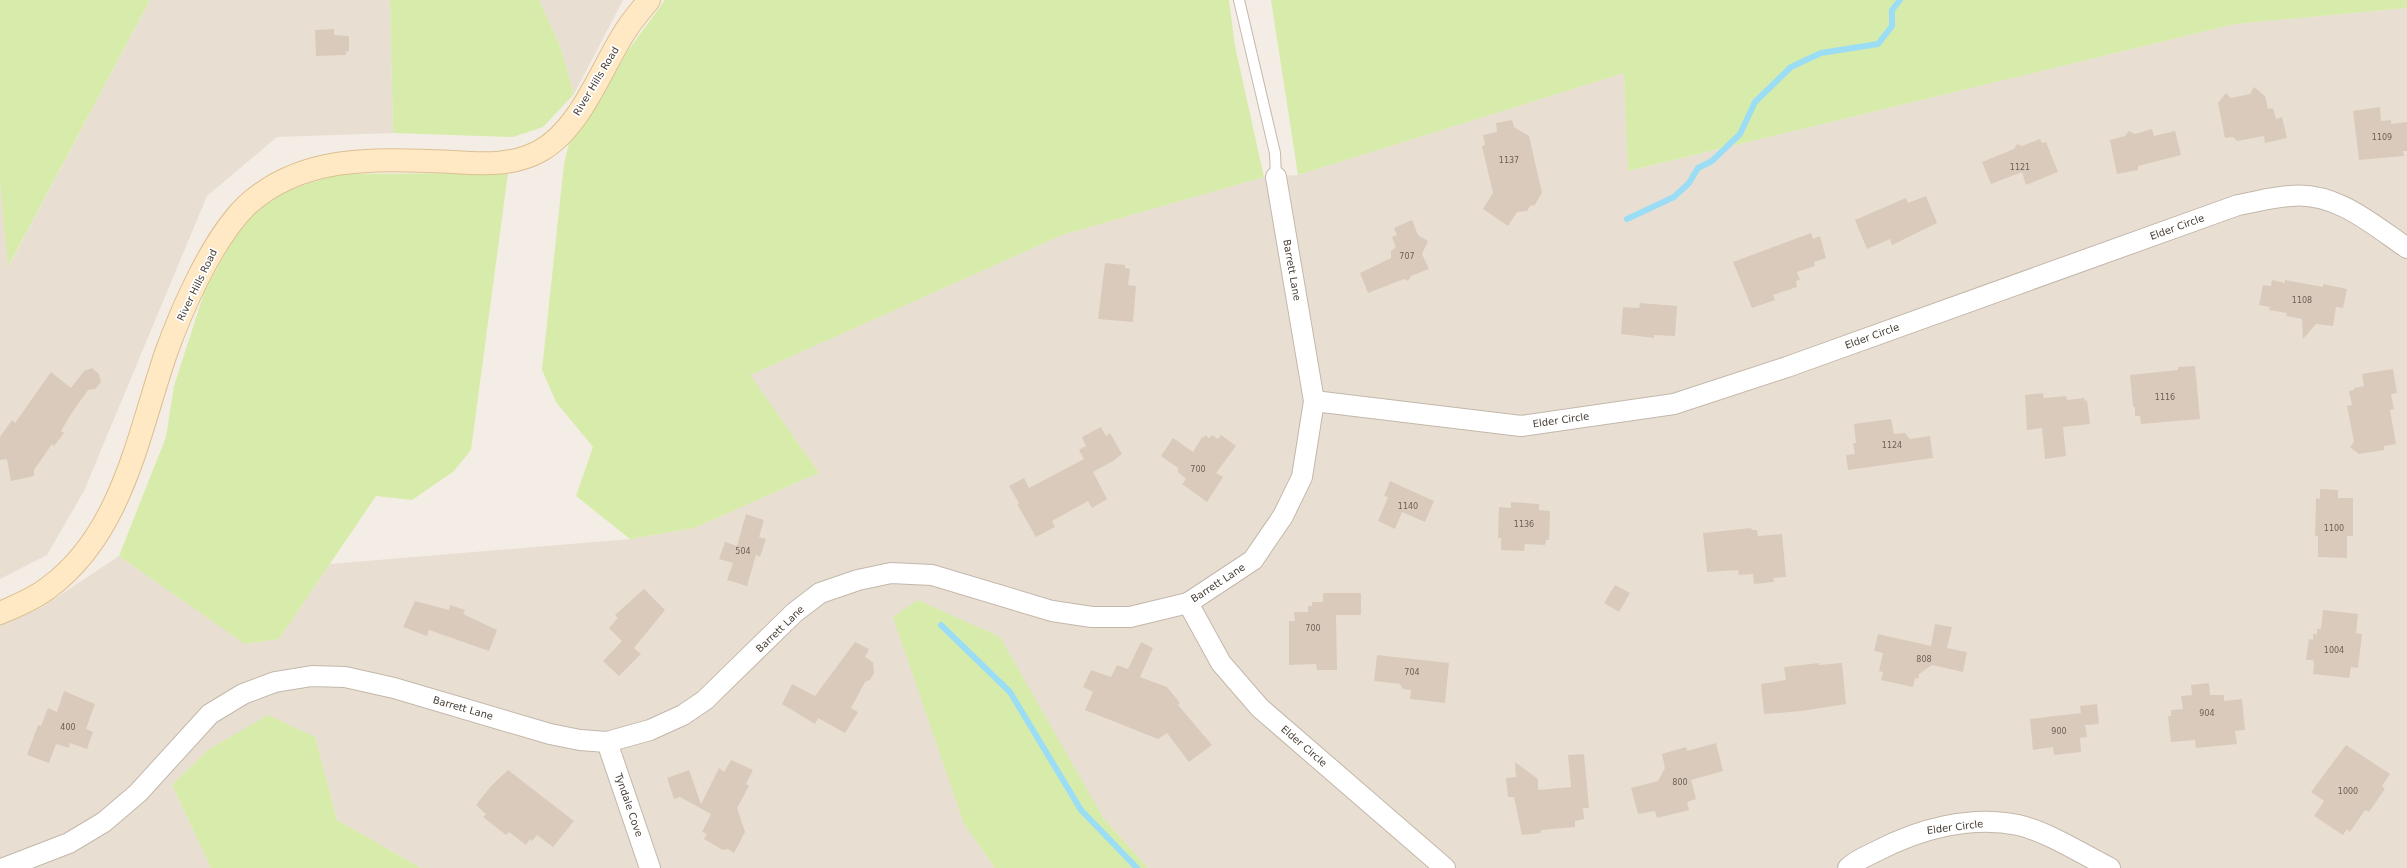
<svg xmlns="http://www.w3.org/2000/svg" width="2407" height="868" font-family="'DejaVu Sans',sans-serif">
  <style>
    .residential { fill: #e8dfd2 }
    .green { fill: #d7ecaa }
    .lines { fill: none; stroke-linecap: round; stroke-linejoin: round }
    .stream { stroke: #9cddf6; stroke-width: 6 }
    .building { fill: #dacabc }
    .lane-casing { stroke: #c3b7aa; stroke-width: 12 }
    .street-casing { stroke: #c3b7aa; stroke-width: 22 }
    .secondary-casing { stroke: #dcbf92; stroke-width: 24 }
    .lane { stroke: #fff; stroke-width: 10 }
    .street { stroke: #fff; stroke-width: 20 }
    .secondary { stroke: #ffe9c4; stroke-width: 22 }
    .labels { text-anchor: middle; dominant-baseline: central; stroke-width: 3.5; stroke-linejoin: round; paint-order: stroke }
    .number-label { font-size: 8px; fill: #6c6056 }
    .street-label { font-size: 10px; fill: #473d34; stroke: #fff }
  </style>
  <rect width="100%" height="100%" fill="#f4ede5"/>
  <g class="residential">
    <path d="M 150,0 L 390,0 L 393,133 L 277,137 L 207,196 L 84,491 L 47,555 L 0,579 L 0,183 L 9,266 Z"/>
    <path d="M 539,0 L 623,0 L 574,94 L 560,46 Z"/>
    <path d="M 2407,8 L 2407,868 L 1148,868 L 1104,820 L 964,824 L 995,868 L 421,868 L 337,820 L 315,737 L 172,785 L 211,868 L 0,868 L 0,624 L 42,607 L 119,556 L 246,644 L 279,639 L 330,564 L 630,539 L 694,528 L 819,473 L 749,375 L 1062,235 L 1264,177 L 1298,175 L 1624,73 L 1629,171 L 2235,24 Z"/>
  </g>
  <g class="green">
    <path d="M 0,0 L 150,0 L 8,267 L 0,183 Z"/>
    <path d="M 390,0 L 539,0 L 560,46 L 574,94 L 543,127 L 513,137 L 393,133 Z"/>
    <path d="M 665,0 L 1229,0 L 1235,46 L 1264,177 L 1062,235 L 750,375 L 819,473 L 694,528 L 630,539 L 576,496 L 593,447 L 556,402 L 542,370 L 564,164 L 571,135 L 597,105 L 627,52 Z"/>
    <path d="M 1271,0 L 2407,0 L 2407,8 L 2235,24 L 1628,171 L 1624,73 L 1298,175 Z"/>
    <path d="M 508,173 L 471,450 L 454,471 L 412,500 L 376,496 L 279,639 L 245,644 L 119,556 L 166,437 L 174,386 L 205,290 L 240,227 L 279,192 L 341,174 Z"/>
    <path d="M 918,600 L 1000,637 L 1104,819 L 1148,868 L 995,868 L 964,824 L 893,617 Z"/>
    <path d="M 268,715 L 315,737 L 337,820 L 421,868 L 211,868 L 172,785 L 208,750 Z"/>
  </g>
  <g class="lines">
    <g class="stream">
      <path d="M 1627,219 L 1674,197 L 1689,183 L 1698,168 L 1712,161 L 1740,134 L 1755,102 L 1791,67 L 1821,53 L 1878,44 L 1892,26 L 1892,10 L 1900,0"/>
      <path d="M 941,625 L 1010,692 L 1081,810 L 1137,868"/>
    </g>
  </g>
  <g class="building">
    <path d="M 334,29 L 334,35 L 349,36 L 349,51 L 346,52 L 346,55 L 316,56 L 315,30 Z"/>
    <path d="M 2254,87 L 2265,96 L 2268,109 L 2273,108 L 2276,119 L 2282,117 L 2287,138 L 2265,143 L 2264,136 L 2237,141 L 2233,137 L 2225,138 L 2218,103 L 2226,93 L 2231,98 L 2250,94 Z"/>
    <path d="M 2380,107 L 2381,121 L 2391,120 L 2391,124 L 2407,122 L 2407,151 L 2403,151 L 2404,156 L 2359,160 L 2353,111 Z"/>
    <path d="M 1512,120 L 1514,127 L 1529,136 L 1542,193 L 1534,206 L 1531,205 L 1527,211 L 1517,212 L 1508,226 L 1483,209 L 1493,193 L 1482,146 L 1485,145 L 1483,135 L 1497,132 L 1496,123 Z"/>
    <path d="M 2152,129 L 2154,136 L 2175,131 L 2181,155 L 2138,166 L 2138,170 L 2117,174 L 2110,140 L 2125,136 L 2129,131 L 2135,134 Z"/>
    <path d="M 2040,139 L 2042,143 L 2046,142 L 2058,172 L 2026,185 L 2022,172 L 1991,184 L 1982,162 L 2014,149 L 2017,144 L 2022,146 Z"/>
    <path d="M 1926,196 L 1937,223 L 1892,245 L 1890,239 L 1867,249 L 1855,220 L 1906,198 L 1908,203 Z"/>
    <path d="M 1412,220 L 1418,235 L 1428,241 L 1422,254 L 1429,269 L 1411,276 L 1408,281 L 1404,279 L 1368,293 L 1360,273 L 1391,258 L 1391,251 L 1396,247 L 1392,237 L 1397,235 L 1394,228 Z"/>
    <path d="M 1811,233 L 1813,239 L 1820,236 L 1826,258 L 1814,262 L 1815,266 L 1797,272 L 1800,280 L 1796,281 L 1797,287 L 1773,295 L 1775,300 L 1752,308 L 1733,262 Z"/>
    <path d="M 1105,263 L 1125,265 L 1125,268 L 1130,269 L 1128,285 L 1136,286 L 1133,322 L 1098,319 Z"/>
    <path d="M 2272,280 L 2285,283 L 2285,280 L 2323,287 L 2323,284 L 2347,289 L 2343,308 L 2336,307 L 2333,326 L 2316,324 L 2303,339 L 2302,319 L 2286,316 L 2287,313 L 2269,310 L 2270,307 L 2259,305 L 2263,285 L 2271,286 Z"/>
    <path d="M 1640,303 L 1677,306 L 1675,336 L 1654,335 L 1654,338 L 1621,334 L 1623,307 L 1639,308 Z"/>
    <path d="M 2195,366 L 2200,419 L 2141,424 L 2140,416 L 2135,416 L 2135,407 L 2133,407 L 2130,375 L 2178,370 L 2178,367 Z"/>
    <path d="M 92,368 L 99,374 L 101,382 L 95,389 L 88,390 L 71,414 L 61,431 L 64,433 L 54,446 L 52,444 L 34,470 L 34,476 L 11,481 L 7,459 L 0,460 L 0,437 L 12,420 L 15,423 L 51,372 L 71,388 L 84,371 Z"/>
    <path d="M 2393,369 L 2397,393 L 2391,394 L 2394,409 L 2390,410 L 2396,444 L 2384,446 L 2384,450 L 2359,454 L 2350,447 L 2354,442 L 2347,406 L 2352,405 L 2349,391 L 2354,390 L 2354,388 L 2364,386 L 2362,374 Z"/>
    <path d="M 2043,393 L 2044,398 L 2066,396 L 2067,400 L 2084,398 L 2085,401 L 2087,400 L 2090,424 L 2063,427 L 2066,456 L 2045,459 L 2042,428 L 2027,430 L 2025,395 Z"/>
    <path d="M 1891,419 L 1894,434 L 1905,433 L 1910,439 L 1930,436 L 1933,458 L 1848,470 L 1846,455 L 1855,454 L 1853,443 L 1856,443 L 1854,424 Z"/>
    <path d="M 1101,427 L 1106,436 L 1110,433 L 1122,454 L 1113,461 L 1093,472 L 1107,499 L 1092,508 L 1088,501 L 1052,521 L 1055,527 L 1036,537 L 1017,504 L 1019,503 L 1009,486 L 1024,478 L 1029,488 L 1084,459 L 1079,450 L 1086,446 L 1082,437 Z"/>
    <path d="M 1205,435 L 1209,438 L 1212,435 L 1218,439 L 1221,435 L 1236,446 L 1216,473 L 1223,477 L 1207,502 L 1182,484 L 1186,479 L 1178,472 L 1178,468 L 1161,456 L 1173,438 L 1193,452 L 1202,437 L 1203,438 Z"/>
    <path d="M 1390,481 L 1434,501 L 1425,522 L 1402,512 L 1395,529 L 1378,521 L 1388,497 L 1384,496 Z"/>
    <path d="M 2320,489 L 2338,490 L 2338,498 L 2353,498 L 2353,536 L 2347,536 L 2347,558 L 2318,557 L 2318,536 L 2315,536 L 2316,498 L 2320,499 Z"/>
    <path d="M 1511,502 L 1539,504 L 1539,510 L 1550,511 L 1549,540 L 1546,540 L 1545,545 L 1525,544 L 1524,551 L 1501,550 L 1501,538 L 1498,538 L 1499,507 L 1511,508 Z"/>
    <path d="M 746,514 L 764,520 L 759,537 L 766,539 L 760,557 L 756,555 L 747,586 L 727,580 L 733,563 L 719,559 L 725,542 L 737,546 Z"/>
    <path d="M 1751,528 L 1752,530 L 1757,530 L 1758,536 L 1782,534 L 1786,577 L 1773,578 L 1774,582 L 1754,584 L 1753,574 L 1739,575 L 1738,570 L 1707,572 L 1703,533 Z"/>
    <path d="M 1615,585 L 1630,593 L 1619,612 L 1604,603 Z"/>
    <path d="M 644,589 L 665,610 L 634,648 L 641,654 L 619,676 L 603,661 L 622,641 L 609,628 L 618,618 L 615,615 Z"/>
    <path d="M 1323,593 L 1361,593 L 1361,615 L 1336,615 L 1337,670 L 1317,670 L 1316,664 L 1289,665 L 1289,621 L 1295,621 L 1294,612 L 1308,612 L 1308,606 L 1312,606 L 1312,602 L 1323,602 Z"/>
    <path d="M 415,601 L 449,610 L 450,605 L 465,610 L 463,614 L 497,630 L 489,651 L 429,630 L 427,636 L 403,627 Z"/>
    <path d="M 2323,610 L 2358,614 L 2356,633 L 2362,634 L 2358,668 L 2351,667 L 2349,678 L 2313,674 L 2314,663 L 2313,660 L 2306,660 L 2309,639 L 2313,640 L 2313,634 L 2317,634 L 2317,629 L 2321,629 Z"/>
    <path d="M 1935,624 L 1952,627 L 1947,648 L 1967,652 L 1963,672 L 1932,665 L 1919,674 L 1918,679 L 1915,678 L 1913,687 L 1881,680 L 1883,672 L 1879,671 L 1883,653 L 1874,651 L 1878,634 L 1931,646 Z"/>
    <path d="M 855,642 L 869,649 L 865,657 L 873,662 L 874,673 L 870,680 L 865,682 L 851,708 L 858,712 L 845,733 L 818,718 L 815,724 L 782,704 L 792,684 L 815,696 Z"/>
    <path d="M 1141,642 L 1153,648 L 1140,677 L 1167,687 L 1180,703 L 1178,705 L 1212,745 L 1189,762 L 1167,733 L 1158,739 L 1085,710 L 1093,692 L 1083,687 L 1091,670 L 1111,677 L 1117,665 L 1128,669 Z"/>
    <path d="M 1377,655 L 1449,663 L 1445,703 L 1410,699 L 1411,690 L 1403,689 L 1400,684 L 1374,681 Z"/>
    <path d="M 1819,663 L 1819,665 L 1842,663 L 1846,704 L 1802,711 L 1764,714 L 1761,684 L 1786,680 L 1784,667 Z"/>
    <path d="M 2209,683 L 2210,695 L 2224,695 L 2224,701 L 2242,699 L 2245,730 L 2235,731 L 2237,744 L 2196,748 L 2195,740 L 2171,742 L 2168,716 L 2171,716 L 2171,710 L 2183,709 L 2181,696 L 2192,695 L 2191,685 Z"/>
    <path d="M 64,691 L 95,704 L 86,729 L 93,732 L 87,749 L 70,743 L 69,748 L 56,744 L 49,763 L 27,755 L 38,725 L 41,726 L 48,708 L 57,712 Z"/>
    <path d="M 2097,704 L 2099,724 L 2085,725 L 2087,737 L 2080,738 L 2081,752 L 2054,755 L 2053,747 L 2033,750 L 2030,719 L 2081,713 L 2080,706 Z"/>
    <path d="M 1716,743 L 1723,771 L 1691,780 L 1696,799 L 1687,802 L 1689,810 L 1657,818 L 1655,811 L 1638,814 L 1631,788 L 1658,781 L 1665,768 L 1662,754 L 1686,747 L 1687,751 Z"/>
    <path d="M 2346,745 L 2390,774 L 2382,786 L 2385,789 L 2369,812 L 2365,810 L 2350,832 L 2347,829 L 2343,835 L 2314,816 L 2324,801 L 2311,792 Z"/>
    <path d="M 1584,754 L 1589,808 L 1583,808 L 1584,819 L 1575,821 L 1575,827 L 1541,830 L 1541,833 L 1522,835 L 1514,797 L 1508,797 L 1506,778 L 1516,777 L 1515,762 L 1538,779 L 1538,790 L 1571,787 L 1568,755 Z"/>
    <path d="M 731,760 L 753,770 L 746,784 L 749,786 L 737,808 L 745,832 L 734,853 L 728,849 L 723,850 L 704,839 L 707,834 L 702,832 L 711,814 L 680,797 L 674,799 L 667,778 L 689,770 L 701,804 L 719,768 L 724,772 Z"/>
    <path d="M 508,770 L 574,821 L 553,847 L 537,835 L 532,841 L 530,839 L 526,845 L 509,832 L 506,835 L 483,817 L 486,814 L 476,805 L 491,786 Z"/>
  </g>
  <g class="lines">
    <defs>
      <path id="lane" d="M 1239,0 L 1275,153 L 1276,177"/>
      <g id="street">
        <path d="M 1314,401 L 1521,426 L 1674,404 L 1787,367 L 2238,205 C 2255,202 2273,197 2290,196 C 2335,191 2372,224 2407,248"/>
        <path d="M 1188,603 L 1221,663 L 1260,708 L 1445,868"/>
        <path d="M 607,742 L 650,868"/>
        <path d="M 4,868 L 69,843 L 104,822 L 138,793 L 210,714 L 243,694 L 275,682 L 312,676 L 345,677 L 394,688 L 550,734 L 580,740 L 607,742 L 650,730 L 683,715 L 705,700 L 794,613 L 820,593 L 858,580 L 891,573 L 932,575 L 1052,611 L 1092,617 L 1130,617 L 1188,603 L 1253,560 L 1283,516 L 1302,477 L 1314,401 L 1276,177"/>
        <path d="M 1848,868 C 1856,860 1867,856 1877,851 C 1919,829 1971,815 2018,825 C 2046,831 2084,855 2110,868"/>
      </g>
      <path id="secondary" d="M 0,613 C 16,606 34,599 48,588 C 122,534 138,435 166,353 C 175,328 185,304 197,280 C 210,254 225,227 246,206 C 303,153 381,159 453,162 C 482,164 513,166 540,151 C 582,128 602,65 628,27 C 634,18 642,9 649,0"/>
    </defs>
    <use href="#lane" class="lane-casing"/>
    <use href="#street" class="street-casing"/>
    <use href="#secondary" class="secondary-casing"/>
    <use href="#lane" class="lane"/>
    <use href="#street" class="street"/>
    <use href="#secondary" class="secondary"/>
  </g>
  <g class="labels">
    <g class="number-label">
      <text x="2382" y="137">1109</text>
      <text x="1509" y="160">1137</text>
      <text x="2020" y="167">1121</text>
      <text x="1407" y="256">707</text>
      <text x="2302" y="300">1108</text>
      <text x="2165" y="397">1116</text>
      <text x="1892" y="445">1124</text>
      <text x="1198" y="469">700</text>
      <text x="1408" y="506">1140</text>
      <text x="1524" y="524">1136</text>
      <text x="2334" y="528">1100</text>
      <text x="743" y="551">504</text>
      <text x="1313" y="628">700</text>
      <text x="2334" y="650">1004</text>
      <text x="1924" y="659">808</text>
      <text x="1412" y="672">704</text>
      <text x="2207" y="713">904</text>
      <text x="68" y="727">400</text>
      <text x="2059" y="731">900</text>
      <text x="1680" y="782">800</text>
      <text x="2348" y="791">1000</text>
    </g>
    <g class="street-label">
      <text transform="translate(596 81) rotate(-59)">River Hills Road</text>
      <text transform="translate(2177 227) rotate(-20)">Elder Circle</text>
      <text transform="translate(1292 270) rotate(80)">Barrett Lane</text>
      <text transform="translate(197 285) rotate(-64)">River Hills Road</text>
      <text transform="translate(1872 336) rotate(-20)">Elder Circle</text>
      <text transform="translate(1561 420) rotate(-8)">Elder Circle</text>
      <text transform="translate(1218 583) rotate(-33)">Barrett Lane</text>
      <text transform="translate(780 629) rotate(-44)">Barrett Lane</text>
      <text transform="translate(463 708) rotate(16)">Barrett Lane</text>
      <text transform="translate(1304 746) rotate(41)">Elder Circle</text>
      <text transform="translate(629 805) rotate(71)">Tyndale Cove</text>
      <text transform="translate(1955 827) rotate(-7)">Elder Circle</text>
    </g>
  </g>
</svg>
